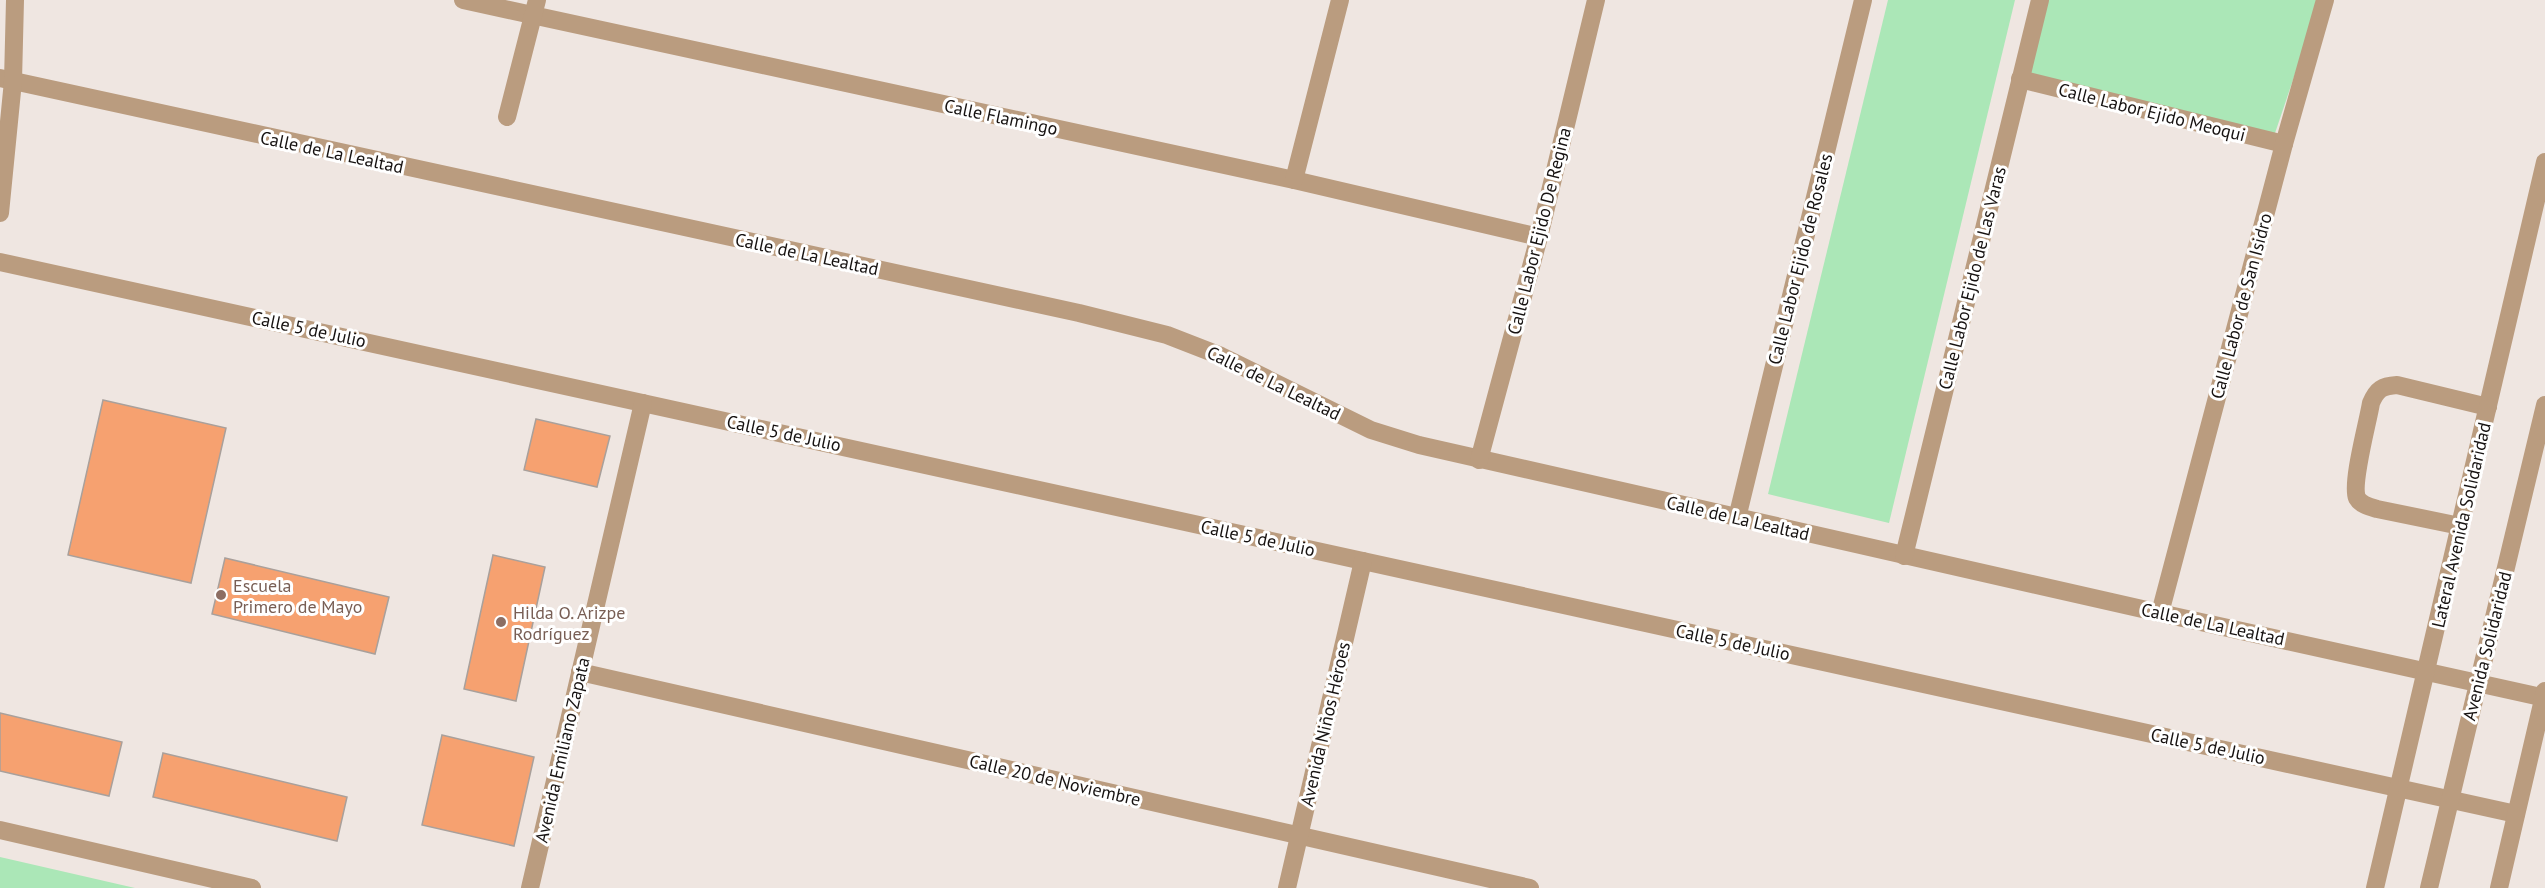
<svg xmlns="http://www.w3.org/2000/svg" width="2545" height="888" font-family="'PT Sans',sans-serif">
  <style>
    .green { fill: #abe7b7 }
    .building { fill: #f6a170; stroke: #a9a09b; stroke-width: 1.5 }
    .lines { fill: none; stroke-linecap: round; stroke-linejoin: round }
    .service { stroke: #ba9c7f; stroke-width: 18 }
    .minor { stroke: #ba9c7f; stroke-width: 18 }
    .tertiary { stroke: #ba9c7f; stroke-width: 18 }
    .education-dot { fill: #8d6e63; stroke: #fff; stroke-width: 2 }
    .labels { text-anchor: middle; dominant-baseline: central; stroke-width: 6; stroke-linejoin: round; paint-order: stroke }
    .street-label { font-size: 18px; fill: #161211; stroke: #fff }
    .education-label { font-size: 18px; fill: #785e54; stroke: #fff; text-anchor: start }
  </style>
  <rect width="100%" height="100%" fill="#efe6e1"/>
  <g class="green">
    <path d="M 1888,0 L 2015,0 L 1889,523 L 1768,494 Z"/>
    <path d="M 2039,0 L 2320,0 L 2273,139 L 2020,78 Z"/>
    <path d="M 0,857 L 135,888 L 0,888 Z"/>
  </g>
  <g class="building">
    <path d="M 103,400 L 226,428 L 191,583 L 68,555 Z"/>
    <path d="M 536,419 L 610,436 L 597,487 L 524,470 Z"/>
    <path d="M 493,555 L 545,567 L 516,701 L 464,689 Z"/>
    <path d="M 225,558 L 389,597 L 375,654 L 212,614 Z"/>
    <path d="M 0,713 L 122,742 L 109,796 L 0,771 Z"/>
    <path d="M 442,735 L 534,757 L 514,846 L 422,825 Z"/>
    <path d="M 163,753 L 347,797 L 337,841 L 153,797 Z"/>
  </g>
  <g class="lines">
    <path class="service" d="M 2460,526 L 2377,509 C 2370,507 2361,505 2357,498 C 2351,483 2368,422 2371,403 C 2377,389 2382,386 2397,385 L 2488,407"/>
    <g class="minor">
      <path d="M 463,0 L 1294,180 L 1539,237"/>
      <path d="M 0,78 L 1079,313 L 1167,335 L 1221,356 L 1371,430 L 1419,445 L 2160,613 L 2545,698"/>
      <path d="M 2020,79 L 2284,144"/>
      <path d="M 507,117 L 537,0"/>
      <path d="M 1294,180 L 1340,0"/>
      <path d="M 0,213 L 13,81 L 15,0"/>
      <path d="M 0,262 L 2516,814"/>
      <path d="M 1479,460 L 1539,237 L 1596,0"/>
      <path d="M 1737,518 L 1863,0"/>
      <path d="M 1904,556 L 2040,0"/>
      <path d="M 2160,613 L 2284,144 L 2325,0"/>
      <path d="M 580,672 L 1530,888"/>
      <path d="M 0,830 L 252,888"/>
      <path d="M 530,888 L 643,403"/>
      <path d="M 1287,888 L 1363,561"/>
      <path d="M 2375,888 L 2545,162"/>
    </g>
    <g class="tertiary">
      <path d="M 2429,888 L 2545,405"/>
      <path d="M 2499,888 L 2545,691"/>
    </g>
  </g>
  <g class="education-dot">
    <circle cx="221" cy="595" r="6"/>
    <circle cx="501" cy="622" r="6"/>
  </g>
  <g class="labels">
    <g class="street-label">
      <text transform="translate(2152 112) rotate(14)">Calle Labor Ejido Meoqui</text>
      <text transform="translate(1001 117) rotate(12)">Calle Flamingo</text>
      <text transform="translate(332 152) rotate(12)">Calle de La Lealtad</text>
      <text transform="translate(1539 231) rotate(-76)">Calle Labor Ejido De Regina</text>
      <text transform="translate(807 254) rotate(12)">Calle de La Lealtad</text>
      <text transform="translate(1800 259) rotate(-76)">Calle Labor Ejido de Rosales</text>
      <text transform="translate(1972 278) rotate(-76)">Calle Labor Ejido de Las Varas</text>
      <text transform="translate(2241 306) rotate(-75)">Calle Labor de San Isidro</text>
      <text transform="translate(309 329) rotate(12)">Calle 5 de Julio</text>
      <text transform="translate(1274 383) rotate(26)">Calle de La Lealtad</text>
      <text transform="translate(784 433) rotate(12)">Calle 5 de Julio</text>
      <text transform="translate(1738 518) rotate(13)">Calle de La Lealtad</text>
      <text transform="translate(2461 525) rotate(-77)">Lateral Avenida Solidaridad</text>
      <text transform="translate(1258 538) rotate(12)">Calle 5 de Julio</text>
      <text transform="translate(2213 624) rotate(12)">Calle de La Lealtad</text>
      <text transform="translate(1733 642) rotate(12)">Calle 5 de Julio</text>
      <text transform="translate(2487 646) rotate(-76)">Avenida Solidaridad</text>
      <text transform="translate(1325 724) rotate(-77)">Avenida Niños Héroes</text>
      <text transform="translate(2208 746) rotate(12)">Calle 5 de Julio</text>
      <text transform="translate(562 750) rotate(-77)">Avenida Emiliano Zapata</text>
      <text transform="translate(1055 780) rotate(13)">Calle 20 de Noviembre</text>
    </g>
    <g class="education-label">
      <text x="233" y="585">Escuela<tspan x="233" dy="21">Primero de Mayo</tspan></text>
      <text x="513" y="612">Hilda O. Arizpe<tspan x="513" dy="21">Rodríguez</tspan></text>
    </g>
  </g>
</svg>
